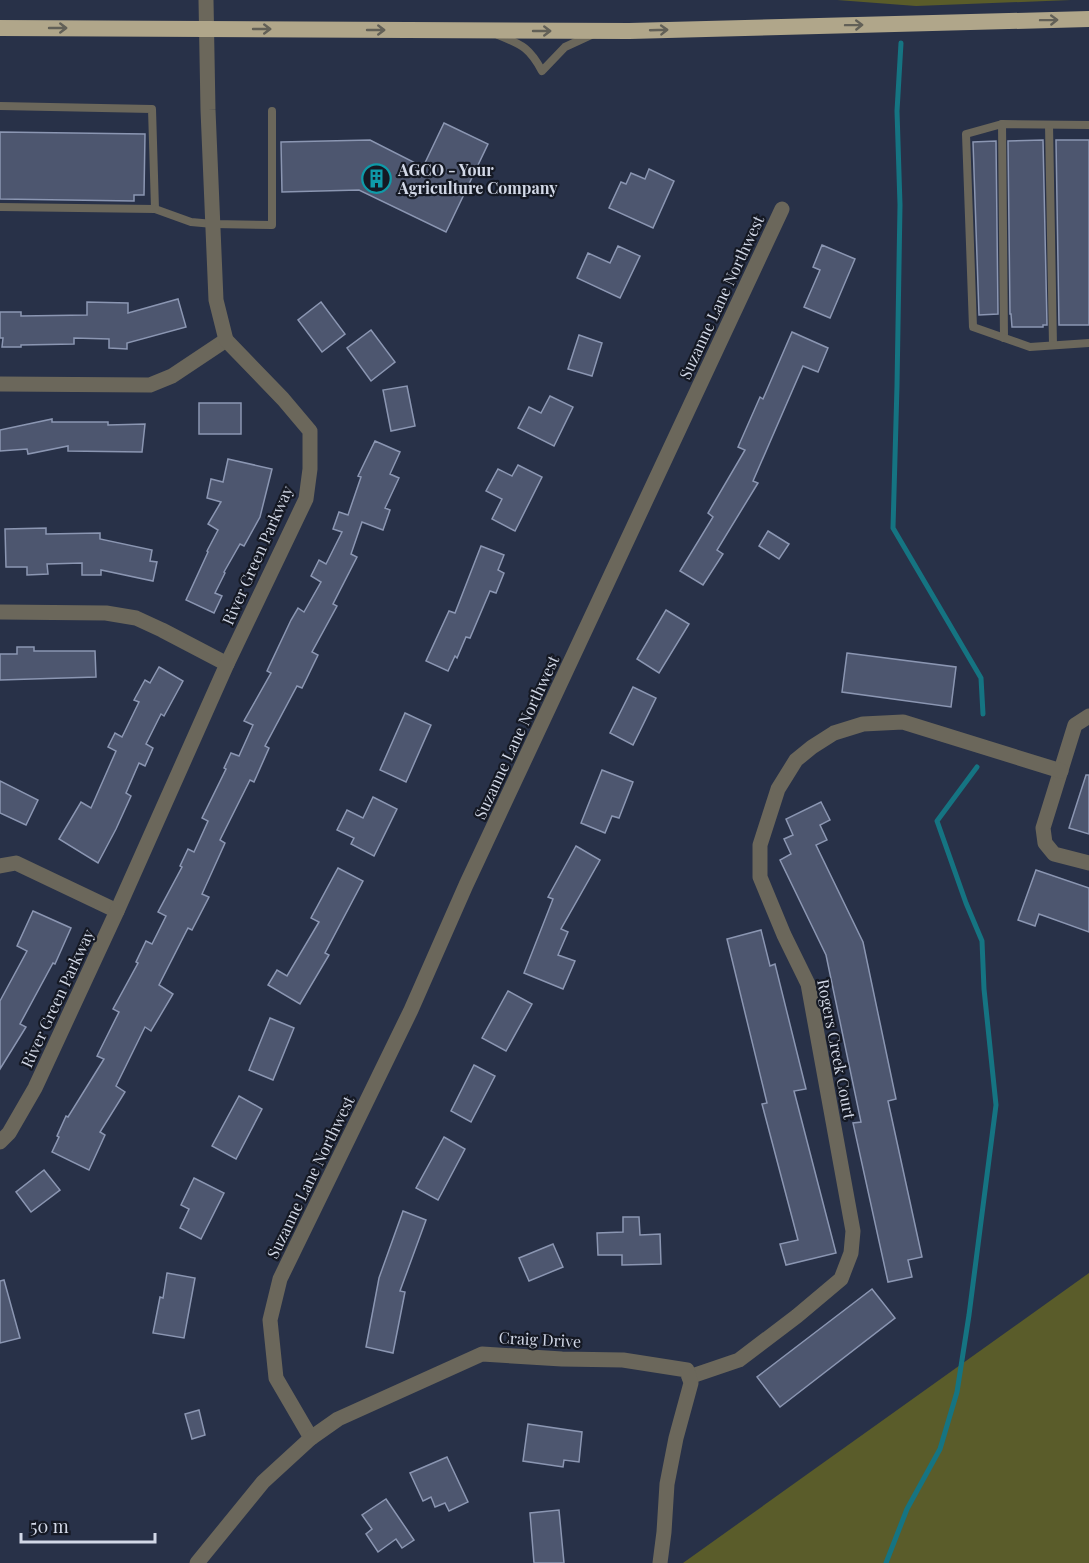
<svg xmlns="http://www.w3.org/2000/svg" width="1089" height="1563" font-family="'Playfair Display',serif">
  <style>
    .green { fill: #5a5c2a }
    .lines { fill: none; stroke-linecap: round; stroke-linejoin: round }
    .stream { stroke: #157482; stroke-width: 5 }
    .building { fill: #4d566f; stroke: #8b96b2; stroke-width: 1.5 }
    .service { stroke: #6b675b; stroke-width: 8 }
    .minor { stroke: #6b675b; stroke-width: 15 }
    .trunk { stroke: #b0a68a; stroke-width: 16 }
    .oneway { stroke: #626057 }
    .labels { text-anchor: middle; dominant-baseline: central; stroke-width: 4.5; stroke-linejoin: round; paint-order: stroke }
    .poi-label { font-size: 16px; font-weight: bold; fill: #d2d8e7; stroke: #151924; text-anchor: start }
    .street-label { font-size: 16px; fill: #d2d8e7; stroke: #151924 }
  </style>
  <rect width="100%" height="100%" fill="#283148"/>
  <g class="green">
    <path d="M 837,0 L 1071,0 L 916,6 Z"/>
    <path d="M 1089,1273 L 1089,1563 L 683,1563 Z"/>
  </g>
  <g class="lines">
    <g class="stream">
      <path d="M 901,43 L 897,111 L 900,205 L 897,386 L 893,528 L 981,678 L 983,714"/>
      <path d="M 886,1563 L 907,1509 L 940,1449 L 957,1392 L 969,1315 L 996,1105 L 984,989 L 982,941 L 966,903 L 937,821 L 977,767"/>
    </g>
  </g>
  <g class="building">
    <path d="M 444,123 L 488,144 L 446,232 L 359,190 L 282,192 L 281,142 L 370,140 L 423,167 Z"/>
    <path d="M 0,132 L 145,134 L 144,195 L 134,195 L 134,201 L 0,199 Z"/>
    <path d="M 1043,140 L 1047,325 L 1043,325 L 1043,327 L 1012,327 L 1011,314 L 1010,314 L 1008,141 Z"/>
    <path d="M 1056,140 L 1089,140 L 1089,325 L 1059,325 Z"/>
    <path d="M 996,141 L 998,314 L 979,315 L 973,142 Z"/>
    <path d="M 649,169 L 674,181 L 653,228 L 609,208 L 621,182 L 626,184 L 631,173 L 645,179 Z"/>
    <path d="M 822,245 L 855,259 L 830,318 L 804,307 L 820,270 L 813,267 Z"/>
    <path d="M 618,246 L 640,256 L 620,298 L 577,278 L 588,253 L 610,263 Z"/>
    <path d="M 178,299 L 186,327 L 127,343 L 127,349 L 109,348 L 109,339 L 74,338 L 74,344 L 21,345 L 21,347 L 2,347 L 3,338 L 0,338 L 0,312 L 21,312 L 21,316 L 87,315 L 87,302 L 128,303 L 128,313 Z"/>
    <path d="M 321,302 L 345,334 L 322,352 L 298,320 Z"/>
    <path d="M 371,330 L 395,362 L 371,381 L 347,348 Z"/>
    <path d="M 792,332 L 828,348 L 818,372 L 803,366 L 753,481 L 758,483 L 717,550 L 723,554 L 703,585 L 680,571 L 713,517 L 708,513 L 745,450 L 738,447 L 760,397 L 763,399 Z"/>
    <path d="M 579,335 L 602,343 L 592,376 L 568,369 Z"/>
    <path d="M 407,386 L 415,426 L 391,431 L 383,390 Z"/>
    <path d="M 550,396 L 573,407 L 554,446 L 518,428 L 529,407 L 541,413 Z"/>
    <rect x="199" y="403" width="42" height="31"/>
    <path d="M 52,419 L 52,422 L 108,422 L 108,425 L 145,424 L 142,452 L 68,451 L 68,446 L 28,454 L 27,449 L 0,451 L 0,430 Z"/>
    <path d="M 375,441 L 400,452 L 390,474 L 399,478 L 385,508 L 390,510 L 383,530 L 362,522 L 351,554 L 357,557 L 333,604 L 337,606 L 312,652 L 318,655 L 302,688 L 297,686 L 265,746 L 269,748 L 254,782 L 250,780 L 220,840 L 225,843 L 202,894 L 209,897 L 192,930 L 188,928 L 159,985 L 173,994 L 151,1031 L 145,1027 L 116,1086 L 125,1092 L 100,1132 L 105,1135 L 89,1170 L 52,1152 L 59,1137 L 57,1136 L 66,1116 L 68,1117 L 104,1059 L 97,1056 L 119,1012 L 113,1009 L 138,963 L 136,962 L 146,941 L 152,944 L 166,916 L 158,912 L 182,867 L 180,866 L 188,849 L 194,852 L 208,821 L 202,818 L 226,769 L 224,768 L 231,753 L 239,756 L 253,725 L 244,721 L 271,673 L 267,671 L 291,620 L 298,608 L 304,612 L 321,582 L 311,576 L 319,560 L 326,564 L 342,532 L 333,529 L 339,512 L 348,515 L 361,477 L 358,476 Z"/>
    <path d="M 228,459 L 272,469 L 260,517 L 244,546 L 240,544 L 224,572 L 225,573 L 215,593 L 222,596 L 214,613 L 186,600 L 208,552 L 207,551 L 218,530 L 208,524 L 221,502 L 207,498 L 211,479 L 223,482 Z"/>
    <path d="M 518,465 L 542,477 L 515,531 L 492,519 L 502,499 L 486,491 L 498,469 L 512,476 Z"/>
    <path d="M 46,528 L 46,534 L 100,533 L 100,539 L 152,550 L 150,561 L 157,562 L 153,581 L 101,570 L 101,575 L 82,575 L 82,563 L 47,564 L 48,574 L 27,575 L 27,567 L 6,567 L 5,529 Z"/>
    <path d="M 768,531 L 789,544 L 779,559 L 759,546 Z"/>
    <path d="M 481,546 L 504,555 L 498,570 L 504,573 L 496,593 L 490,591 L 470,638 L 466,637 L 457,658 L 455,656 L 448,671 L 426,661 L 449,611 L 455,613 Z"/>
    <path d="M 666,610 L 689,624 L 659,673 L 637,659 Z"/>
    <path d="M 17,647 L 34,647 L 34,651 L 95,651 L 96,677 L 0,680 L 0,654 L 17,654 Z"/>
    <path d="M 847,653 L 956,667 L 951,707 L 842,692 Z"/>
    <path d="M 159,667 L 183,681 L 164,716 L 161,714 L 146,744 L 153,748 L 145,766 L 139,763 L 126,793 L 131,796 L 116,829 L 98,863 L 59,839 L 81,802 L 91,808 L 116,751 L 108,747 L 115,733 L 122,737 L 139,702 L 134,700 L 145,680 L 150,683 Z"/>
    <path d="M 633,687 L 656,698 L 633,745 L 610,733 Z"/>
    <path d="M 405,713 L 431,725 L 406,782 L 380,770 Z"/>
    <path d="M 602,770 L 633,782 L 619,818 L 612,816 L 605,833 L 581,823 Z"/>
    <path d="M 1086,775 L 1089,775 L 1089,834 L 1069,828 Z"/>
    <path d="M 0,781 L 38,800 L 26,825 L 0,813 Z"/>
    <path d="M 373,797 L 397,809 L 374,856 L 351,844 L 354,838 L 337,830 L 347,810 L 363,818 Z"/>
    <path d="M 821,802 L 830,820 L 820,825 L 827,840 L 816,845 L 863,942 L 896,1099 L 888,1101 L 922,1257 L 908,1260 L 912,1277 L 888,1282 L 853,1123 L 861,1122 L 826,955 L 780,860 L 791,854 L 784,839 L 793,835 L 786,819 Z"/>
    <path d="M 576,846 L 600,860 L 561,929 L 568,932 L 558,955 L 575,961 L 563,989 L 524,973 L 553,899 L 548,897 Z"/>
    <path d="M 338,868 L 363,881 L 325,953 L 329,955 L 300,1004 L 268,985 L 277,970 L 287,976 L 319,922 L 311,918 Z"/>
    <path d="M 1036,870 L 1089,888 L 1089,932 L 1039,914 L 1035,926 L 1018,920 Z"/>
    <path d="M 33,911 L 71,928 L 55,964 L 53,963 L 20,1024 L 26,1027 L 0,1069 L 0,1001 L 27,951 L 17,946 Z"/>
    <path d="M 761,930 L 770,966 L 775,964 L 806,1089 L 794,1091 L 836,1253 L 786,1265 L 780,1244 L 798,1240 L 762,1104 L 767,1103 L 727,939 Z"/>
    <path d="M 508,991 L 532,1004 L 506,1051 L 482,1038 Z"/>
    <path d="M 270,1018 L 294,1028 L 273,1080 L 249,1070 Z"/>
    <path d="M 474,1065 L 495,1076 L 471,1122 L 451,1111 Z"/>
    <path d="M 239,1096 L 262,1109 L 236,1159 L 212,1146 Z"/>
    <path d="M 444,1137 L 465,1149 L 438,1200 L 416,1188 Z"/>
    <path d="M 44,1170 L 60,1190 L 31,1212 L 16,1192 Z"/>
    <path d="M 194,1178 L 224,1193 L 201,1239 L 180,1228 L 189,1209 L 181,1205 Z"/>
    <path d="M 403,1211 L 426,1220 L 400,1291 L 405,1292 L 393,1353 L 366,1347 L 379,1278 Z"/>
    <path d="M 623,1217 L 639,1217 L 640,1235 L 660,1234 L 661,1264 L 622,1265 L 622,1255 L 598,1255 L 597,1233 L 623,1232 Z"/>
    <path d="M 553,1244 L 563,1267 L 529,1281 L 519,1258 Z"/>
    <path d="M 167,1273 L 195,1278 L 184,1338 L 153,1333 L 160,1297 L 163,1298 Z"/>
    <path d="M 4,1280 L 20,1338 L 0,1343 L 0,1281 Z"/>
    <path d="M 872,1289 L 895,1318 L 780,1407 L 757,1377 Z"/>
    <path d="M 199,1410 L 205,1435 L 192,1439 L 185,1414 Z"/>
    <path d="M 528,1424 L 582,1432 L 579,1462 L 564,1460 L 563,1467 L 523,1461 Z"/>
    <path d="M 447,1457 L 468,1502 L 449,1511 L 445,1503 L 435,1507 L 431,1497 L 423,1501 L 410,1473 Z"/>
    <path d="M 386,1499 L 414,1540 L 402,1548 L 396,1539 L 378,1552 L 366,1534 L 372,1529 L 362,1515 Z"/>
    <path d="M 559,1510 L 564,1563 L 534,1563 L 530,1513 Z"/>
  </g>
  <g class="lines">
    <g class="service">
      <path d="M 498,35 C 522,45 529,47 542,71 L 565,47 L 591,35"/>
      <path d="M 0,106 L 152,109 L 155,209 L 191,222 L 213,224 L 272,225 L 272,111"/>
      <path d="M 1002,124 L 1004,338"/>
      <path d="M 1049,125 L 1053,345"/>
      <path d="M 1089,125 L 1002,124 L 966,134 L 973,327 L 1030,347 L 1089,343"/>
      <path d="M 0,207 L 155,209"/>
    </g>
    <g class="minor">
      <path d="M 0,384 L 150,385 L 172,376 L 226,340"/>
      <path d="M 0,612 L 106,613 L 136,618 L 162,630 L 227,664"/>
      <path d="M 1089,716 L 1075,725 L 1043,828 L 1045,843 L 1054,854 L 1089,863"/>
      <path d="M 0,866 L 16,863 L 117,911"/>
      <path d="M 0,1142 L 9,1133 L 35,1088 L 117,911 L 227,664 L 306,499 L 310,469 L 310,431 L 283,399 L 226,340 L 216,300 L 208,110 L 206,0"/>
      <path d="M 689,1377 L 739,1360 L 797,1316 L 841,1279 L 851,1253 L 853,1231 L 808,984 L 784,935 L 760,877 L 760,845 L 778,789 L 796,760 L 812,747 L 834,733 L 863,724 L 903,722 L 1061,771"/>
      <path d="M 311,1438 L 276,1378 L 270,1320 L 280,1279 L 411,1010 L 466,885 L 782,209"/>
      <path d="M 197,1563 L 263,1482 L 311,1438 L 338,1419 L 482,1354 L 562,1359 L 623,1360 L 687,1370 L 691,1383 L 676,1438 L 667,1484 L 664,1532 L 660,1563"/>
    </g>
    <path class="trunk" d="M 0,28 L 629,31 L 1089,19"/>
  </g>
  <defs><path id="oneway-shaft" d="M-6 0H5M1.5-3L5.5 0L1.5 3" fill="none" stroke-width="1.6" stroke-linecap="round" stroke-linejoin="round" transform="scale(1.5)"/></defs>
  <g class="oneway">
    <use href="#oneway-shaft" transform="translate(1049 20) rotate(-1)"/>
    <use href="#oneway-shaft" transform="translate(854 25) rotate(-1)"/>
    <use href="#oneway-shaft" transform="translate(58 28)"/>
    <use href="#oneway-shaft" transform="translate(262 29)"/>
    <use href="#oneway-shaft" transform="translate(376 30)"/>
    <use href="#oneway-shaft" transform="translate(659 30) rotate(-2)"/>
    <use href="#oneway-shaft" transform="translate(542 31)"/>
  </g>
  <defs>
    <symbol id="building-ring" viewBox="-11 -11 22 22"><circle r="9.5" fill="#151924" stroke="#0f9aa8" stroke-width="1.5"/><path d="M-4-6H4V6H1V3H-1V6H-4ZM-2.5-4.3h1.7v1.8h-1.7ZM.8-4.3h1.7v1.8H.8ZM-2.5-1h1.7V.8h-1.7ZM.8-1h1.7V.8H.8Z" fill="#0f9aa8"/></symbol>
  </defs>
  <g fill-rule="evenodd">
    <use href="#building-ring" x="360" y="162" width="33" height="33"/>
  </g>
  <g class="labels">
    <g class="poi-label">
      <text x="398" y="169">AGCO - Your<tspan x="398" dy="18">Agriculture Company</tspan></text>
    </g>
    <g class="street-label">
      <text transform="translate(721 297) rotate(-65)">Suzanne Lane Northwest</text>
      <text transform="translate(257 555) rotate(-66)">River Green Parkway</text>
      <text transform="translate(516 737) rotate(-65)">Suzanne Lane Northwest</text>
      <text transform="translate(57 998) rotate(-65)">River Green Parkway</text>
      <text transform="translate(837 1049) rotate(79)">Rogers Creek Court</text>
      <text transform="translate(310 1177) rotate(-64)">Suzanne Lane Northwest</text>
      <text transform="translate(540 1339) rotate(3)">Craig Drive</text>
    </g>
  </g>
  <path d="M21 1533v9h134v-9" fill="none" stroke="#d2d8e7" stroke-width="3"/>
  <text x="30" y="1533" font-size="18" fill="#d2d8e7" stroke="#151924" stroke-width="4.5" paint-order="stroke">50 m</text>
</svg>
